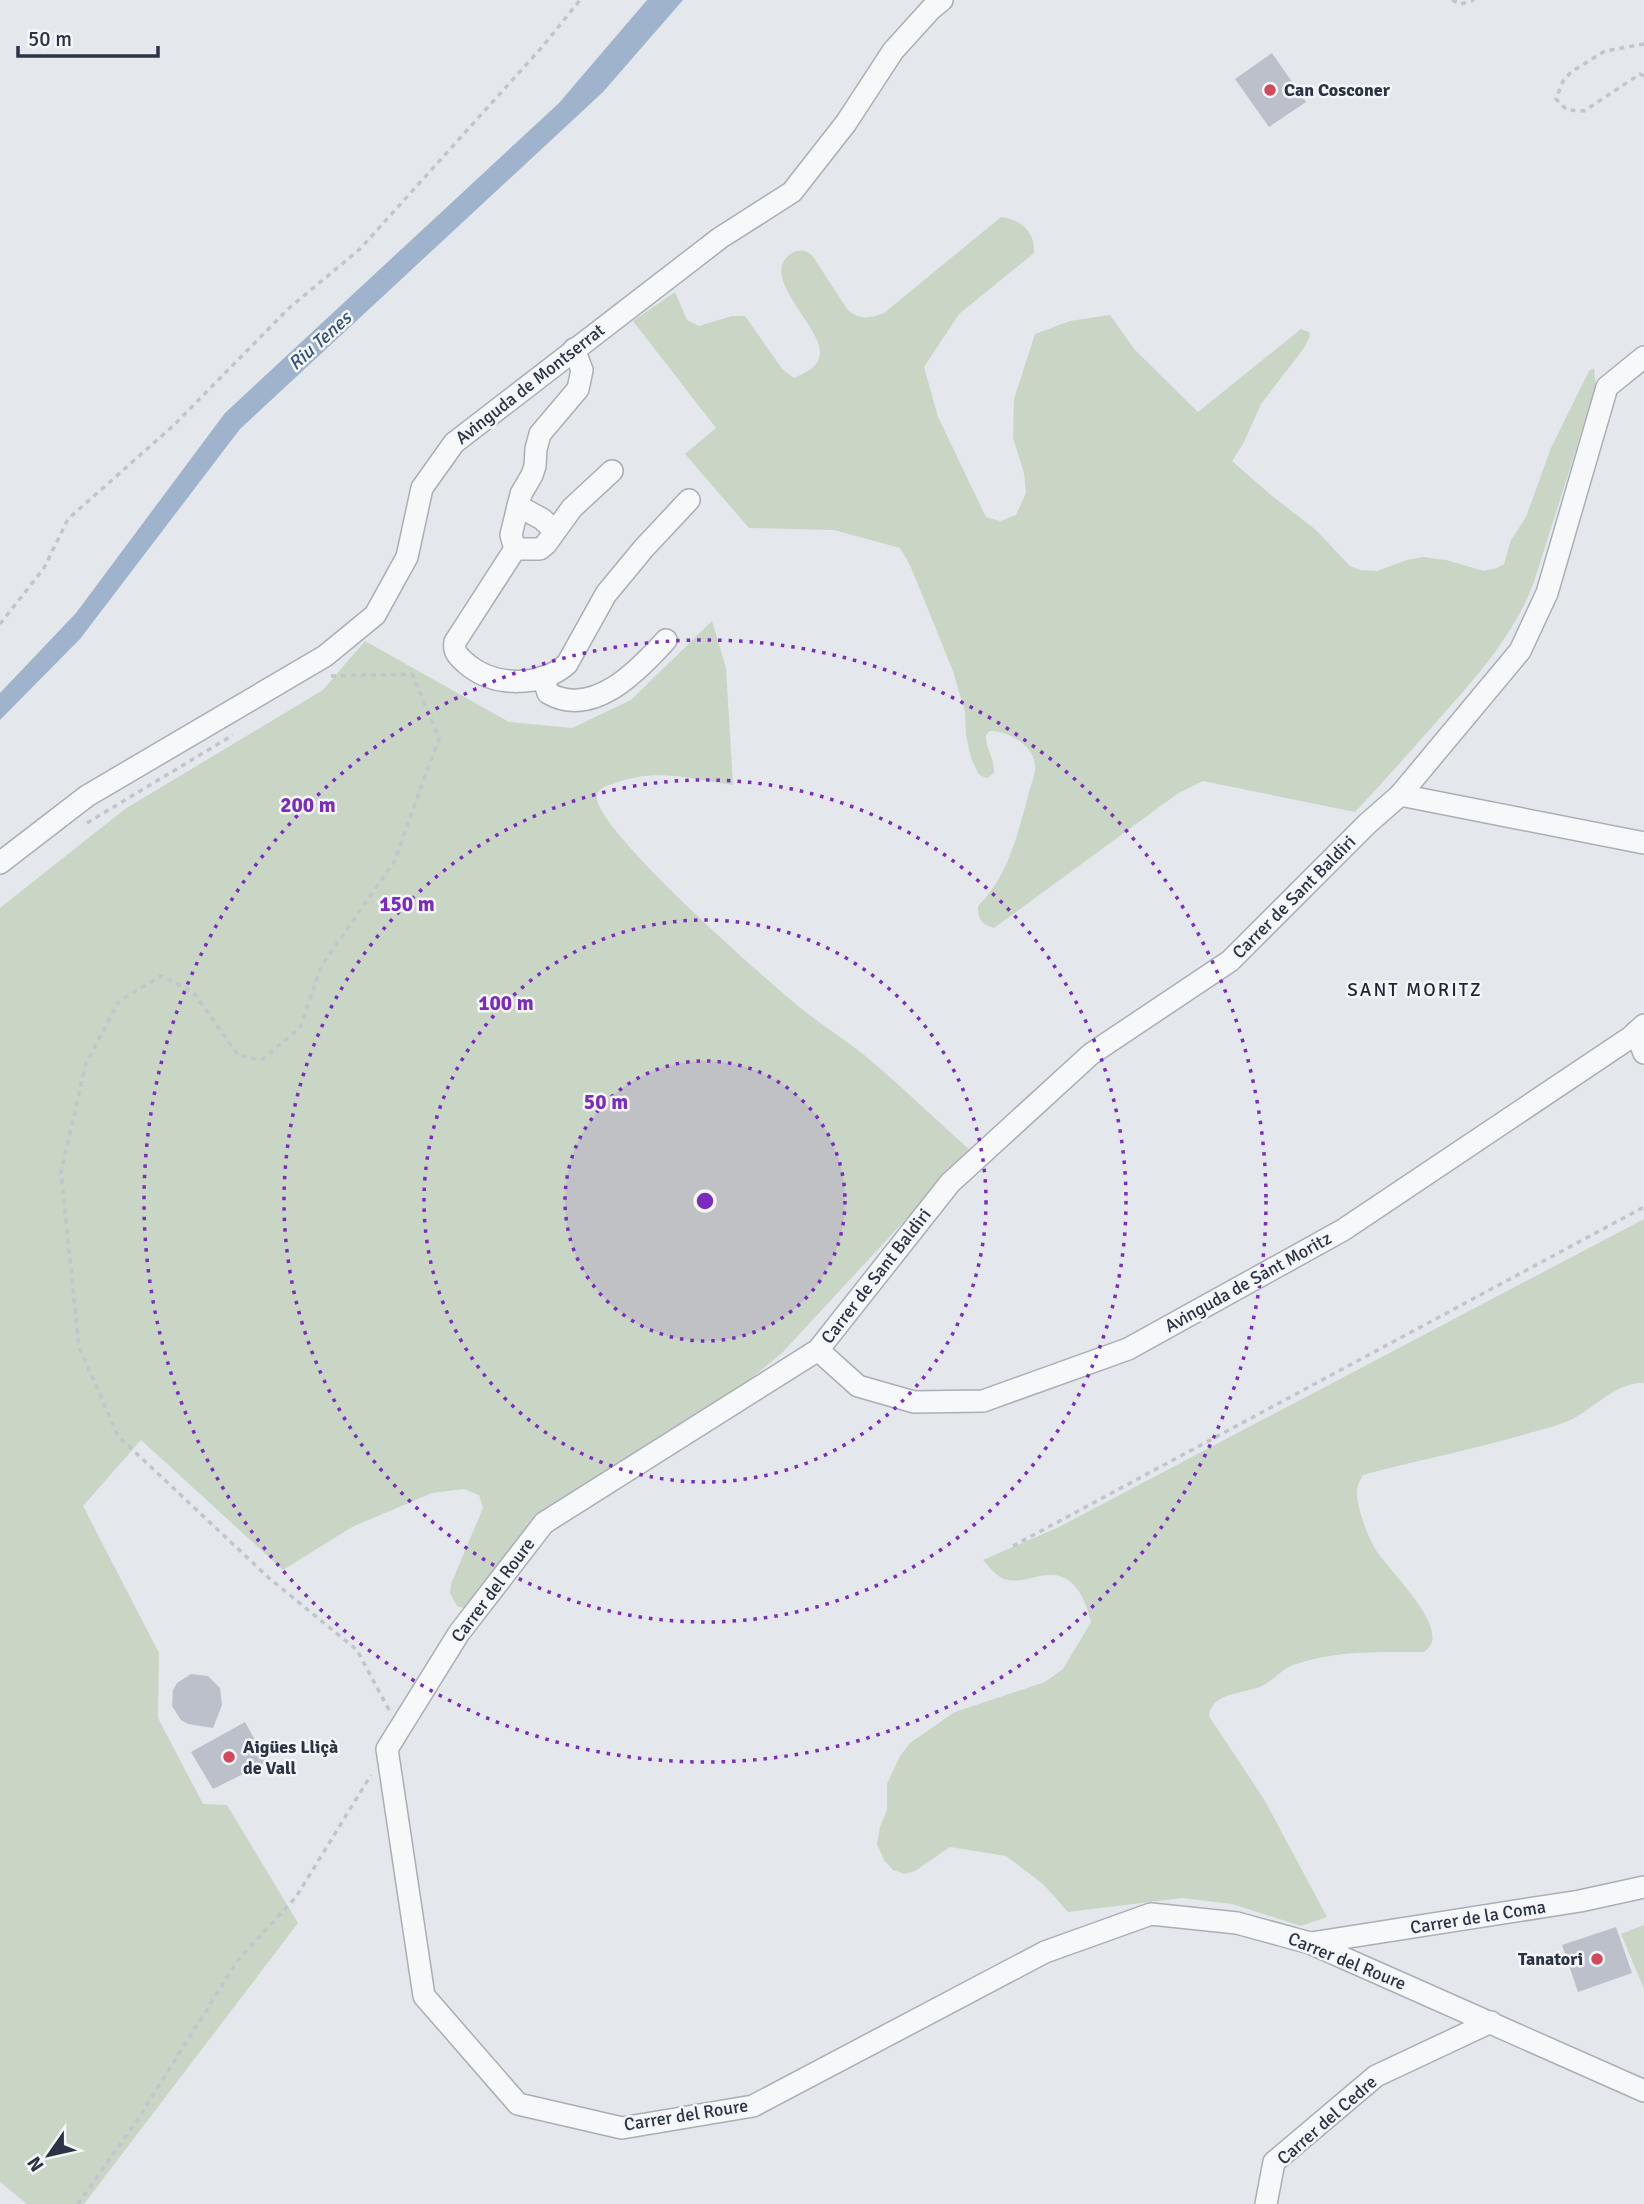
<svg xmlns="http://www.w3.org/2000/svg" width="1644" height="2204" font-family="Signika,sans-serif">
  <style>
    .green { fill: #c9d6c5 }
    .water { fill: #9fb4cc }
    .building { fill: #bbc0ca }
    .lines { fill: none; stroke-linecap: round; stroke-linejoin: round }
    .minor-casing { stroke: #a9aeb7; stroke-width: 24 }
    .path { stroke: #c2c5cb; stroke-width: 3.5; stroke-dasharray: 5 5; stroke-linecap: butt }
    .minor { stroke: #f7f8fa; stroke-width: 21 }
    .ring { fill: none; stroke: #7b2cbf; stroke-width: 3.5; stroke-dasharray: 3.5 7 }
    .poi-dot { fill: #d1495b; stroke: #f4f6f9; stroke-width: 2.5 }
    .labels { text-anchor: middle; dominant-baseline: central; stroke-width: 5; stroke-linejoin: round; paint-order: stroke }
    .poi-label { font-size: 18px; font-weight: bold; fill: #2b3445; stroke: #f4f6f9; text-anchor: start }
    .street-label { font-size: 18px; fill: #2b3445; stroke: #f4f6f9 }
    .water-label { font-size: 19px; font-style: italic; fill: #34527a; stroke: #f4f6f9 }
    .neighbourhood-label { font-size: 19px; letter-spacing: 2px; fill: #1d2536; stroke: #f4f6f9 }
    .centre { fill: #7b2cbf; stroke: #f4f6f9; stroke-width: 3.5 }
    .ring-label { font-size: 21px; text-anchor: middle; font-weight: bold; fill: #7b2cbf; stroke: #f4f6f9; stroke-width: 5; stroke-linejoin: round; paint-order: stroke }
  </style>
  <rect width="100%" height="100%" fill="#e4e7ec"/>
  <g class="green">
    <path d="M 1001,217 C 1022,220 1035,232 1034,253 L 959,314 L 924,367 L 938,417 L 986,517 L 1000,521 L 1016,515 L 1026,493 L 1024,473 L 1013,438 L 1014,399 L 1035,334 L 1070,321 L 1110,315 L 1135,350 L 1198,412 L 1301,329 L 1309,332 L 1310,336 L 1304,348 L 1261,404 L 1244,442 L 1232,461 L 1272,496 L 1316,530 L 1350,566 L 1360,570 L 1377,571 L 1407,560 L 1422,557 L 1446,560 L 1484,571 L 1497,568 L 1504,564 L 1511,540 L 1526,517 L 1551,448 L 1589,371 L 1594,368 L 1596,386 L 1534,582 C 1515,632 1482,671 1446,711 C 1416,745 1386,779 1355,812 L 1203,781 L 1177,794 L 994,928 C 981,924 978,919 978,906 C 1009,875 1018,833 1029,792 C 1031,784 1036,773 1035,765 C 1034,746 1007,730 990,731 L 986,735 C 985,748 995,759 994,773 L 987,778 L 979,775 L 971,758 L 966,735 L 965,712 L 953,671 L 910,565 L 900,548 L 834,530 L 749,528 L 685,454 L 716,428 L 633,321 L 675,292 L 687,320 L 699,326 L 732,316 L 745,316 L 783,370 L 794,378 C 805,373 819,368 820,353 C 822,326 756,275 792,253 C 800,248 806,251 812,255 L 847,309 C 858,320 870,319 884,313 Z"/>
    <path d="M 712,621 L 726,668 L 733,785 C 691,779 654,767 613,784 C 606,786 600,787 597,795 C 589,825 773,986 803,1010 C 823,1026 844,1039 863,1054 C 900,1085 934,1118 970,1150 L 782,1353 L 728,1397 L 535,1515 L 471,1602 L 463,1608 L 457,1606 L 450,1593 L 451,1584 L 483,1508 L 479,1495 L 464,1489 L 432,1493 L 352,1527 L 283,1570 L 141,1440 L 83,1506 L 159,1653 L 158,1718 L 203,1804 L 227,1805 L 298,1923 L 84,2204 L 27,2204 L 0,2182 L 0,908 L 125,809 L 323,690 L 365,641 L 509,722 L 572,728 L 631,700 Z"/>
    <path d="M 1644,1219 L 1644,1383 C 1616,1381 1592,1411 1568,1421 C 1554,1427 1539,1430 1526,1434 C 1472,1450 1417,1460 1363,1475 C 1359,1482 1356,1488 1357,1496 C 1358,1510 1369,1541 1378,1553 C 1390,1571 1442,1621 1431,1644 C 1430,1647 1426,1650 1424,1652 C 1380,1652 1335,1650 1293,1665 C 1282,1669 1273,1681 1262,1686 C 1243,1694 1212,1692 1209,1716 L 1265,1801 L 1327,1917 L 1301,1926 L 1232,1904 L 1182,1898 L 1068,1912 L 1043,1884 L 1006,1856 L 950,1847 L 915,1871 L 905,1874 L 893,1870 L 884,1860 L 877,1844 L 880,1827 L 887,1810 L 887,1784 L 900,1756 L 910,1743 L 955,1712 L 1045,1682 L 1063,1669 L 1091,1622 C 1087,1602 1075,1575 1052,1575 C 1037,1574 1023,1583 1008,1580 C 997,1578 990,1568 983,1560 L 1057,1528 Z"/>
    <path d="M 1644,1925 L 1644,1989 L 1621,1934 Z"/>
  </g>
  <path class="water" d="M 647,0 L 683,0 L 603,92 L 240,429 L 80,639 L 0,720 L 0,693 L 76,613 L 225,413 L 559,103 Z"/>
  <g class="building">
    <path d="M 1272,53 L 1306,102 L 1269,127 L 1235,79 Z"/>
    <path d="M 191,1674 L 208,1676 L 220,1688 L 222,1705 L 213,1728 L 188,1724 L 181,1720 L 172,1706 L 173,1690 L 177,1683 Z"/>
    <path d="M 245,1722 L 267,1762 L 213,1789 L 191,1752 Z"/>
    <path d="M 1616,1927 L 1632,1973 L 1578,1992 L 1562,1945 Z"/>
  </g>
  <g class="lines">
    <defs>
      <g id="minor">
        <path d="M 574,349 L 582,370 L 578,389 L 540,434 L 536,449 L 535,466 L 532,475 L 521,494 L 511,535 L 515,549 L 455,642 C 453,653 460,658 468,665 C 495,687 541,687 567,664 L 606,594 L 644,548 L 689,500"/>
        <path d="M 1644,357 L 1607,387 L 1547,593 L 1520,651 L 1400,795 L 1367,824 L 1230,961 L 1091,1054 L 950,1183 L 818,1350 L 544,1523 L 459,1633 L 387,1749 L 424,1996 L 518,2104 L 622,2128 L 753,2106 L 1045,1952 L 1151,1914 L 1237,1923 L 1310,1943 L 1644,2091"/>
        <path d="M 518,506 L 542,519 L 555,531"/>
        <path d="M 515,549 L 540,549 L 546,544 L 572,508 L 612,471"/>
        <path d="M 543,677 L 548,693 C 593,719 639,670 666,640"/>
        <path d="M 1400,795 L 1644,843"/>
        <path d="M 0,863 L 87,796 L 325,656 L 375,615 L 407,557 L 422,488 L 454,443 L 720,238 L 792,192 L 846,123 L 893,51 L 931,9 L 942,0"/>
        <path d="M 1636,1032 L 1644,1053"/>
        <path d="M 818,1350 L 858,1386 L 914,1402 L 983,1401 L 1128,1349 L 1343,1230 L 1631,1037 L 1644,1025"/>
        <path d="M 1311,1943 L 1580,1901 L 1644,1887"/>
        <path d="M 1266,2204 L 1274,2162 L 1376,2076 L 1491,2022"/>
      </g>
    </defs>
    <use href="#minor" class="minor-casing"/>
    <g class="path">
      <path d="M 1452,0 L 1461,4 L 1474,0"/>
      <path d="M 1644,44 L 1605,51 L 1571,72 L 1563,81 L 1556,99 L 1567,110 L 1584,111 L 1640,74 L 1644,76"/>
      <path d="M 0,624 L 44,568 L 68,519 L 174,425 L 288,309 L 360,249 L 543,46 L 580,0"/>
      <path d="M 331,676 L 412,674 L 439,738 L 394,862 L 322,965 L 300,1028 L 261,1060 L 238,1055 L 193,992 L 161,976 L 119,1001 L 86,1063 L 61,1172 L 79,1347 L 118,1436 L 269,1578 L 357,1650 L 389,1710"/>
      <path d="M 87,823 L 233,735"/>
      <path d="M 1013,1546 L 1644,1207"/>
      <path d="M 78,2204 L 136,2122 L 238,1960 L 296,1897 L 371,1775"/>
    </g>
    <use href="#minor" class="minor"/>
  </g>
  <circle cx="705" cy="1201" r="140" fill="#7b2cbf" fill-opacity=".12"/>
  <g class="ring">
    <circle cx="705" cy="1201" r="140"/>
    <circle cx="705" cy="1201" r="281"/>
    <circle cx="705" cy="1201" r="421"/>
    <circle cx="705" cy="1201" r="561"/>
  </g>
  <g class="poi-dot">
    <circle cx="1270" cy="90" r="7"/>
    <circle cx="229" cy="1757" r="7"/>
    <circle cx="1597" cy="1959" r="7"/>
  </g>
  <g class="labels">
    <g class="poi-label">
      <text x="1284" y="90">Can Cosconer</text>
      <text x="243" y="1747">Aigües Lliçà<tspan x="243" dy="21">de Vall</tspan></text>
      <text x="1583" y="1959" text-anchor="end">Tanatori</text>
    </g>
    <g class="street-label">
      <text transform="translate(530 384) rotate(-38)">Avinguda de Montserrat</text>
      <text transform="translate(1294 897) rotate(-45)">Carrer de Sant Baldiri</text>
      <text transform="translate(876 1276) rotate(-52)">Carrer de Sant Baldiri</text>
      <text transform="translate(1248 1282) rotate(-29)">Avinguda de Sant Moritz</text>
      <text transform="translate(493 1590) rotate(-53)">Carrer del Roure</text>
      <text transform="translate(1478 1917) rotate(-9)">Carrer de la Coma</text>
      <text transform="translate(1347 1961) rotate(22)">Carrer del Roure</text>
      <text transform="translate(686 2115) rotate(-9)">Carrer del Roure</text>
      <text transform="translate(1327 2120) rotate(-41)">Carrer del Cedre</text>
    </g>
    <g class="water-label">
      <text transform="translate(320 341) rotate(-42)">Riu Tenes</text>
    </g>
    <g class="neighbourhood-label">
      <text x="1415" y="990">SANT MORITZ</text>
    </g>
  </g>
  <circle cx="705" cy="1201" r="10" class="centre"/>
  <g class="ring-label">
    <text x="308" y="812">200 m</text>
    <text x="407" y="911">150 m</text>
    <text x="506" y="1010">100 m</text>
    <text x="606" y="1109">50 m</text>
  </g>
  <g transform="translate(49 2155) rotate(236)" stroke="#f4f6f9" stroke-width="5" paint-order="stroke">
  <path d="M0-5L12 26L0 18L-12 26Z" fill="#2b3445"/>
  <text y="-10" font-size="19" font-weight="bold" text-anchor="middle" fill="#2b3445">N</text>
  </g>
  <path d="M18 46v10h140v-10" fill="none" stroke="#2b3445" stroke-width="3.5"/>
  <text x="28" y="46" font-size="21" fill="#2b3445" stroke="#f4f6f9" stroke-width="5" paint-order="stroke">50 m</text>
</svg>
